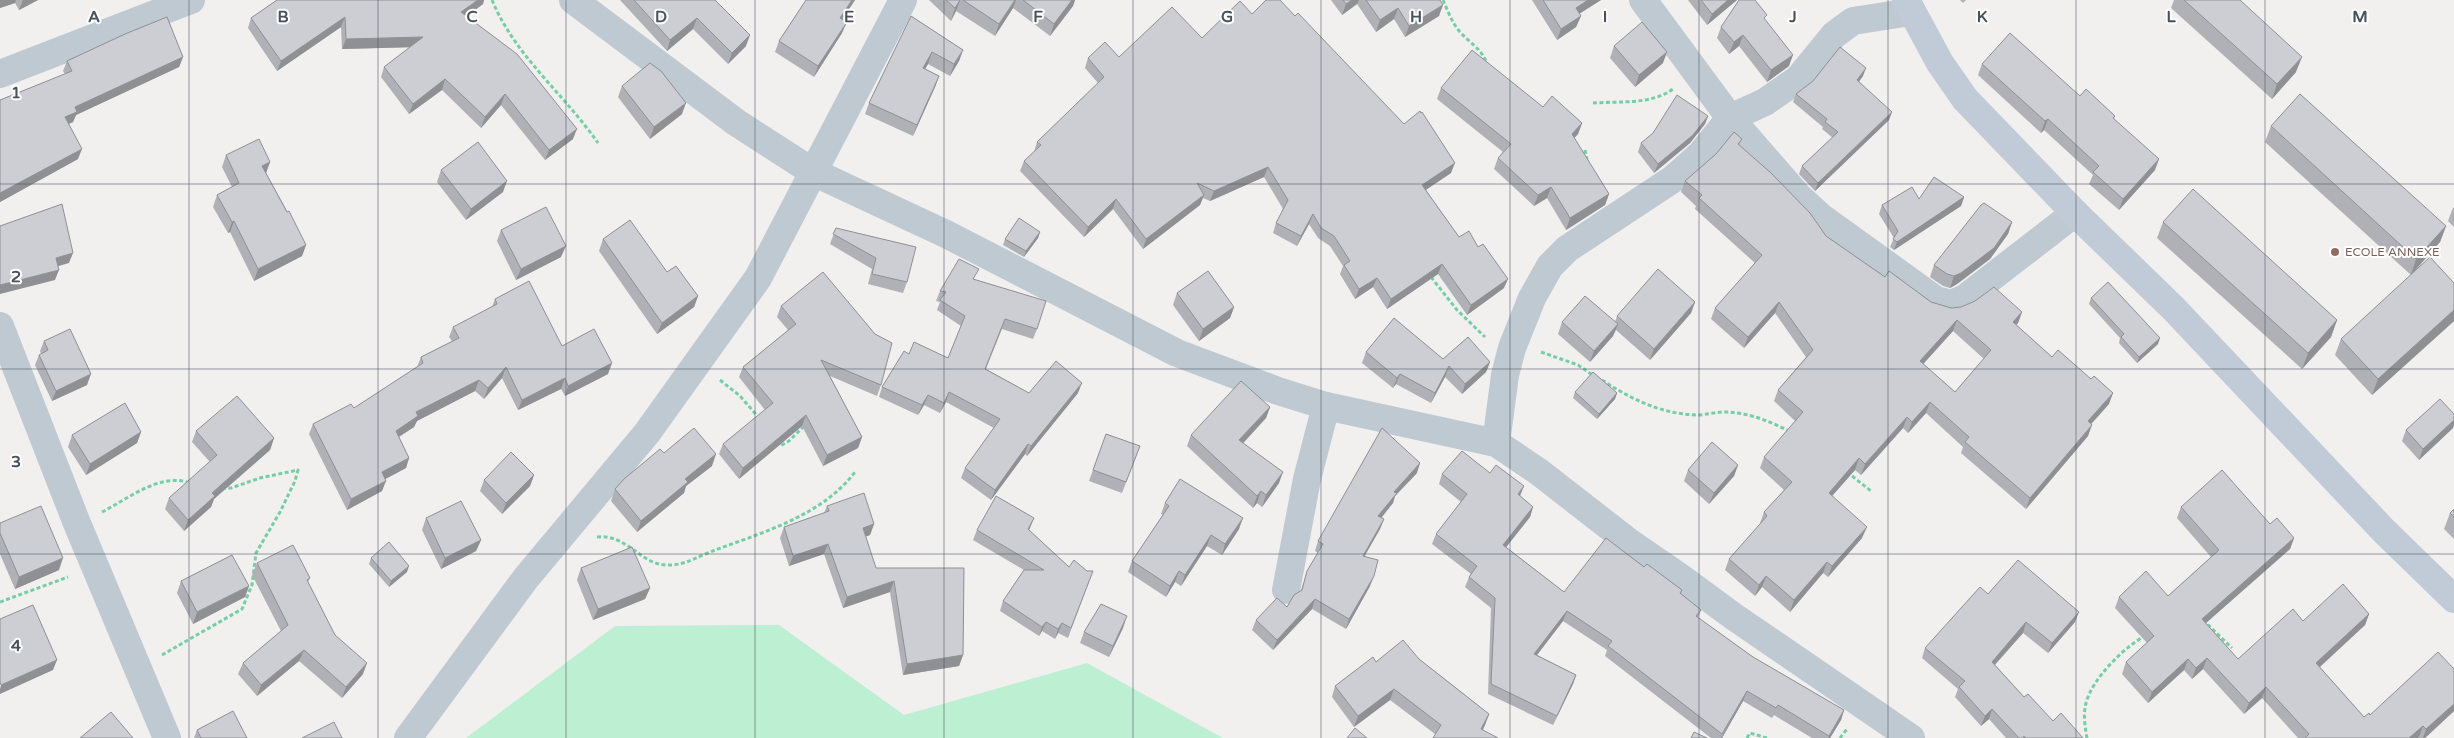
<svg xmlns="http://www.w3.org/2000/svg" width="2454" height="738" font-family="'Varela Round',sans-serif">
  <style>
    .green { fill: #bdefd2 }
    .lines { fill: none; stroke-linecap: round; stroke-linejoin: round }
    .path { stroke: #75cea5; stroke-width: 3; stroke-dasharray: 4 2.5; stroke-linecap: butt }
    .street { stroke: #bfc9d1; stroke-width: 28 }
    .secondary { stroke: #c1cbd8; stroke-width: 28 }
    .wall { fill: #afb1b6; fill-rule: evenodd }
    .shaded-wall { fill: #8f9094 }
    .building { fill: #ccced4; stroke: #8f9094; fill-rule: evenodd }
    .grid { fill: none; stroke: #47525d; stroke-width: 1; stroke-opacity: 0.55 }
    .education-dot { fill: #8d6e63; stroke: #fff; stroke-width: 2 }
    .labels { text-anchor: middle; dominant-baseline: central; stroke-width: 4; stroke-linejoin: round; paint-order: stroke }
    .education-label { font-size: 12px; fill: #785e54; stroke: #fff; text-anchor: start }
    .grid-label { font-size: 16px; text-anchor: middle; font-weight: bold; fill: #47525d; stroke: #fff; stroke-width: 4; stroke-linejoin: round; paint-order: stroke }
  </style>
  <rect width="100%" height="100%" fill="#f2efef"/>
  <path class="green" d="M 779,625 L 904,715 L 1087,663 L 1223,738 L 466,738 L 615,626 Z"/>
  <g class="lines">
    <g class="path">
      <path d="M 492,0 C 515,56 565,95 598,143"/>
      <path d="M 1443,0 C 1448,11 1452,23 1460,32 C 1470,43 1482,49 1487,64"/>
      <path d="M 1593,103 C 1620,101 1651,105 1673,89"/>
      <path d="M 1585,150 L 1587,159"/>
      <path d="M 1431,277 L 1457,310 L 1485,337"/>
      <path d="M 1541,352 L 1578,365 L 1594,376"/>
      <path d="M 720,380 L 740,396 L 760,419"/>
      <path d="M 1602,380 C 1631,399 1661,414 1697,415 C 1706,415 1715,412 1724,412 C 1747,412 1769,421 1789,431"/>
      <path d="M 777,442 L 780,446 L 789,441 L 804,426"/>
      <path d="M 1847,472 L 1871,491"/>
      <path d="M 102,512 C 128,499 160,472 190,483"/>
      <path d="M 597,537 C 627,534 640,564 666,565 C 683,566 695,558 710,552 C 760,533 821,517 855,472"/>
      <path d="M 0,602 L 68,577"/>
      <path d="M 2203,620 L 2232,648"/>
      <path d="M 162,655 L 242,609 L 252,585 L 256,553 L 280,512 L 295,481 L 298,470 L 260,478 L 231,488 L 223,488"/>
      <path d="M 1747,738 L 1750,733 L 1767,738"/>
      <path d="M 1840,738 L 1847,729"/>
      <path d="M 2087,738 C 2085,727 2083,714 2086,703 C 2092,679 2124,647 2145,636"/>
    </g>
    <g class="street">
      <path d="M 573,0 L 737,123 L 813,172 L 946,234 L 1177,353 L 1278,391 L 1326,406 L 1496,443 L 1539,472 L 1629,542 L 1680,577 L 1733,616 L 1911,738"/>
      <path d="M 1643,0 L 1730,118 L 1798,196 L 1821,217 L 1936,300 L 1951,304 L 1965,298 L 2075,213"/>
      <path d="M 0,74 L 191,0"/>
      <path d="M 0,326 L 76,521 L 167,738"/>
      <path d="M 1496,443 L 1505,375 L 1512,348 L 1532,298 L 1550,266 L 1567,249 L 1673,179 L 1701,154 L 1730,118 L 1765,102 L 1798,79 L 1834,35 L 1853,21 L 1911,12"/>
      <path d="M 1286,590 L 1307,479 L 1326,406"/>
      <path d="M 408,738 L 526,578 L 647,433 L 758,278 L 903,0"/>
    </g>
    <path class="secondary" d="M 1906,0 L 1940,63 L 1965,99 L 2075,213 L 2174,309 L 2384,531 L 2454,599"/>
  </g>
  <g class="wall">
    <path d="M 0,0 L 38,0 L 19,10 L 15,3 L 0,8 Z"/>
    <path d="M 277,0 L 484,0 L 483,4 L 466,16 L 573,139 L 545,160 L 501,105 L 481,128 L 442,90 L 409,114 L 381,77 L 384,67 L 410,47 L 342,49 L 341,27 L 277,71 L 248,28 L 251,18 Z"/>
    <path d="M 620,0 L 715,0 L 746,46 L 728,64 L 693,29 L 667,51 Z"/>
    <path d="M 806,0 L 855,0 L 842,19 L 842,33 L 814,77 L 775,52 L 779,41 Z"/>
    <path d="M 929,0 L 1075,0 L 1073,6 L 1050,36 L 1013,8 L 995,36 L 956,11 L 951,21 Z"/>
    <path d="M 1331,0 L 1440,0 L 1439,16 L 1405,37 L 1394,19 L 1376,32 L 1357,4 L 1342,15 Z"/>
    <path d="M 1532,0 L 1601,0 L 1579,14 L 1581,16 L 1576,27 L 1557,40 Z"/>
    <path d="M 1688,0 L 1737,0 L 1707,25 Z"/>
    <path d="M 1960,0 L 1966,0 L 1963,3 Z"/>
    <path d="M 2174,0 L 2240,0 L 2296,72 L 2272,99 L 2171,8 Z"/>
    <path d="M 1252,14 L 1404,124 L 1451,173 L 1426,190 L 1459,237 L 1478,247 L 1504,288 L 1467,315 L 1438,274 L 1387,309 L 1373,287 L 1355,299 L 1340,274 L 1343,266 L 1330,246 L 1318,238 L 1309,224 L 1297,246 L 1273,233 L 1276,223 L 1283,209 L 1264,177 L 1210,201 L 1203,198 L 1200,205 L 1143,249 L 1113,209 L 1084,237 L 1020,171 L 1024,161 L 1034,152 L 1037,142 L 1098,83 L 1085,68 L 1088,58 L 1119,57 L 1202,38 Z"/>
    <path d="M 911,16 L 963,50 L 959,61 L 950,76 L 928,64 L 925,69 L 939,76 L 935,87 L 913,136 L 865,114 L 869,103 Z"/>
    <path d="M 1765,20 L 1789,66 L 1767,82 L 1739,46 L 1729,54 L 1717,38 L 1721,27 Z"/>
    <path d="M 1614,46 L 1663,63 L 1635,87 L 1610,58 Z"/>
    <path d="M 183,57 L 179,67 L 76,115 L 73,122 L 69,124 L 78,159 L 0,202 L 0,100 L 65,74 L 63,71 L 67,61 Z"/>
    <path d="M 1982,64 L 2080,96 L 2115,116 L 2114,119 L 2155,170 L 2119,210 L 2089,184 L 2093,175 L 2044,130 L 2041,133 L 1978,75 Z"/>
    <path d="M 1863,76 L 1859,81 L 1889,120 L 1815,191 L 1799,174 L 1802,166 L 1833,138 L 1822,129 L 1823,127 L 1793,102 L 1796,94 Z"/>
    <path d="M 622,86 L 682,114 L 650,139 L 618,97 Z"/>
    <path d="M 1441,88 L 1543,107 L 1582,123 L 1578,134 L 1574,138 L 1609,194 L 1605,205 L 1566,230 L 1547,198 L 1534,206 L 1494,169 L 1498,158 L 1503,152 L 1437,99 Z"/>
    <path d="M 1708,116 L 1705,124 L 1690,143 L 1654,173 L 1638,152 L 1641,143 Z"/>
    <path d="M 2271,126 L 2446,226 L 2440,242 L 2411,275 L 2265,142 Z"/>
    <path d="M 1742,139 L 1739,145 L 1826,236 L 1885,277 L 1931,302 L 1951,308 L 2022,312 L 2018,323 L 2016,325 L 2052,357 L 2109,404 L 2091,424 L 2088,436 L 2026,509 L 1961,453 L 1963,447 L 1926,413 L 1908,433 L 1903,428 L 1861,475 L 1855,470 L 1832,496 L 1862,538 L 1828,577 L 1823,573 L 1790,612 L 1762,587 L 1755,596 L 1725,570 L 1729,559 L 1760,524 L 1760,523 L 1764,512 L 1784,490 L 1760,468 L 1764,457 L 1795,421 L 1774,401 L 1778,390 L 1806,357 L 1775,313 L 1744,348 L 1711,319 L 1715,308 L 1755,263 L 1695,209 L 1696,206 L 1681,192 L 1685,181 L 1716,154 ZM 1953,331 L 1984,359 L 1955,392 L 1923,364 Z"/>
    <path d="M 226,155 L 270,162 L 266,173 L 306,245 L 302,256 L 254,281 L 230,232 L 228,233 L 213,207 L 217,195 L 232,187 L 222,167 Z"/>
    <path d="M 441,170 L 503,192 L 466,220 L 437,182 Z"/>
    <path d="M 1964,197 L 1961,206 L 1894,250 L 1890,247 L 1894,238 L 1879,214 L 1882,205 L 1919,199 Z"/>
    <path d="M 2454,207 L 2454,227 L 2448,221 L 2452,210 Z"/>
    <path d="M 2012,222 L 2008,234 L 1990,259 L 1957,284 L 1950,288 L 1943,286 L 1930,277 L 1934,265 Z"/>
    <path d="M 2163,222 L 2337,320 L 2331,337 L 2302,369 L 2157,238 Z"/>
    <path d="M 836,228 L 907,282 L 903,293 L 868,284 L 872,269 L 830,244 Z"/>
    <path d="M 501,230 L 561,257 L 516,280 L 497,241 Z"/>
    <path d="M 1040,232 L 1038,238 L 1024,257 L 1003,245 L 1005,239 Z"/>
    <path d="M 603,239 L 667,272 L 698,296 L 694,307 L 657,334 L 599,251 Z"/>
    <path d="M 975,279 L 1037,329 L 1033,339 L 1002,329 L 986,369 L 1029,393 L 1078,393 L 1027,456 L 1025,454 L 991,500 L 961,478 L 965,468 L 994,428 L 946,402 L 940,413 L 924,405 L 918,415 L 879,397 L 882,387 L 909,354 L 948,358 L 961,326 L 937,310 L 940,302 L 936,301 L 940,291 Z"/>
    <path d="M 2454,283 L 2454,321 L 2372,395 L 2335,355 L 2341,339 Z"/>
    <path d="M 1177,293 L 1234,307 L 1230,318 L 1199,341 L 1173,305 Z"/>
    <path d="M 2091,298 L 2158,344 L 2137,363 L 2119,343 L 2120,338 L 2089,304 Z"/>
    <path d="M 495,299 L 562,346 L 608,374 L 565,396 L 561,389 L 518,410 L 502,378 L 484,399 L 475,391 L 417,421 L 414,427 L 399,437 L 409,458 L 406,468 L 385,479 L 382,491 L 347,510 L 309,434 L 313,424 L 354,408 L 417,367 L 421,357 L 452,341 L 449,337 L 453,327 L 492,307 Z"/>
    <path d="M 1695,302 L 1691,313 L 1650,360 L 1616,330 L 1613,336 L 1590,362 L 1558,334 L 1562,322 L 1615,322 L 1617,316 Z"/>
    <path d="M 781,306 L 881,385 L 877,396 L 830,376 L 862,437 L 858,448 L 823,466 L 802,426 L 739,479 L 719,454 L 723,444 L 765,410 L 739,377 L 743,367 L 788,330 L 777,317 Z"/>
    <path d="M 44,341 L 87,385 L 52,401 L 35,365 L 39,355 L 41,354 L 40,351 Z"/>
    <path d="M 1366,352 L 1443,359 L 1490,362 L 1486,372 L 1462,394 L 1445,377 L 1431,403 L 1396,384 L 1393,388 L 1362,363 Z"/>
    <path d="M 1575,392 L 1617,393 L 1615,399 L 1597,419 L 1573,398 Z"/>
    <path d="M 1270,407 L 1266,418 L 1243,443 L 1279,483 L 1262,507 L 1257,503 L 1253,508 L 1187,446 L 1191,435 Z"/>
    <path d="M 2453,428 L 2419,460 L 2402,441 L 2406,430 Z"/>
    <path d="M 196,431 L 274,438 L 270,450 L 214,499 L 211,507 L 184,531 L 165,509 L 169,498 L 210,462 L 192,442 Z"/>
    <path d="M 141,432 L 137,443 L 86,475 L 68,447 L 72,435 Z"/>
    <path d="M 1106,434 L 1140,446 L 1122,493 L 1089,481 Z"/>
    <path d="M 664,453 L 712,466 L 686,486 L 684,493 L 637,532 L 611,501 L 615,489 Z"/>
    <path d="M 1738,465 L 1734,476 L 1709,504 L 1684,481 L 1688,470 Z"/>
    <path d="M 1417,473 L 1395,496 L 1393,503 L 1381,517 L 1384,519 L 1380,529 L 1364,556 L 1370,586 L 1346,629 L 1312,609 L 1273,650 L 1252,630 L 1256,620 L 1287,607 L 1301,590 L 1307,571 L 1318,553 L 1315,551 L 1318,541 Z"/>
    <path d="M 1490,473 L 1533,507 L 1530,517 L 1506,547 L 1564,592 L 1644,567 L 1682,590 L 1681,594 L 1701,610 L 1698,618 L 1753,657 L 1844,710 L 1841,720 L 1830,738 L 1812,738 L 1774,715 L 1772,718 L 1743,701 L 1722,738 L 1711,738 L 1605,656 L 1607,650 L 1563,621 L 1537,655 L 1576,675 L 1573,684 L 1553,725 L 1488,694 L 1491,608 L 1465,587 L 1469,577 L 1471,574 L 1432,544 L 1436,534 L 1461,502 L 1439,484 L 1442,474 Z"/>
    <path d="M 534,475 L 530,486 L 502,514 L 480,491 L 484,480 Z"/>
    <path d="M 1165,503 L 1239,529 L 1222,555 L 1207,546 L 1181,586 L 1175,582 L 1166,597 L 1128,572 L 1132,561 L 1163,515 L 1161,514 Z"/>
    <path d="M 827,506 L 874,524 L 870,535 L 865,536 L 876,568 L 964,568 L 963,655 L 959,666 L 903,675 L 890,592 L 843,608 L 824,554 L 789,566 L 780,538 L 784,527 L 824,513 Z"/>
    <path d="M 2181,507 L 2270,524 L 2294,538 L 2290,549 L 2206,623 L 2238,659 L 2303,621 L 2369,614 L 2365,625 L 2320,667 L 2364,717 L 2370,715 L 2454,669 L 2454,711 L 2425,738 L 2419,738 L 2419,737 L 2418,738 L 2298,738 L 2262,698 L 2244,714 L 2203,669 L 2192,679 L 2184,670 L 2148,703 L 2122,674 L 2126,662 L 2147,643 L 2115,608 L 2119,597 L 2168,596 L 2211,557 L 2177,518 Z"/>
    <path d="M 2454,509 L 2454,539 L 2444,529 L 2450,513 Z"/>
    <path d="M 426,518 L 481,540 L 476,551 L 441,569 L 422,530 Z"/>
    <path d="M 0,523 L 59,570 L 15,589 L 0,554 Z"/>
    <path d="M 1030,528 L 1029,530 L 1069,567 L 1087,571 L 1093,571 L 1068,638 L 1058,633 L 1055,639 L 1042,631 L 1039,636 L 1000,611 L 1003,601 L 1024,570 L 973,540 L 977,530 Z"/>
    <path d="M 371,558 L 407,572 L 389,587 L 369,564 Z"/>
    <path d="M 257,563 L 310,578 L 308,582 L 335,635 L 363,674 L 342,698 L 299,661 L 257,696 L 238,674 L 243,663 L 281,631 L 252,575 Z"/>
    <path d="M 581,568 L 650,588 L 645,599 L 593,620 L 577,580 Z"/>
    <path d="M 181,581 L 249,586 L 245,597 L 193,624 L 177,593 Z"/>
    <path d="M 1988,594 L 2075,622 L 2048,653 L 2023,633 L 1995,665 L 2024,697 L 2053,721 L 2083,738 L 2006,738 L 1989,719 L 1981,726 L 1955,697 L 1958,689 L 1922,658 L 1925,648 Z"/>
    <path d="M 1123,628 L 1109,657 L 1080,643 L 1084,632 Z"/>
    <path d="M 1419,659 L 1489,714 L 1483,730 L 1435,734 L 1390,700 L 1354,727 L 1332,697 L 1335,686 L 1376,662 Z"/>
    <path d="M 197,730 L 247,738 L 194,738 Z"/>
  </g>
  <g class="shaded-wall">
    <path d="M 0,0 L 16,0 L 15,3 L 0,8 Z"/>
    <path d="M 23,0 L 38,0 L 19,10 Z"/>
    <path d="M 478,0 L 484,0 L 483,4 L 458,23 L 461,12 Z"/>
    <path d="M 852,0 L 855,0 L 836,29 L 840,18 Z"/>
    <path d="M 960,0 L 956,11 L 951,21 L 955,8 Z"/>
    <path d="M 1015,0 L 1016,0 L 1013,8 L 995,36 L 999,24 Z"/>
    <path d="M 1072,0 L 1075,0 L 1073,6 L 1050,36 L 1054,24 Z"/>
    <path d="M 1352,0 L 1359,0 L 1357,4 L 1342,15 L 1346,4 Z"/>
    <path d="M 1588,0 L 1601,0 L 1571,19 L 1576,8 Z"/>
    <path d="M 1728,0 L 1737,0 L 1707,25 L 1712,14 Z"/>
    <path d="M 1443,5 L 1439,16 L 1405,37 L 1409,26 Z"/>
    <path d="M 1398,8 L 1394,19 L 1376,32 L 1380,20 Z"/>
    <path d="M 1581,16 L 1576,27 L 1557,40 L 1561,29 Z"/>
    <path d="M 345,17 L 341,27 L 277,71 L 281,61 Z"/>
    <path d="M 697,18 L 693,29 L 667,51 L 670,40 Z"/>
    <path d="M 847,22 L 842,33 L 814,77 L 818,66 Z"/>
    <path d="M 750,35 L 746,46 L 728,64 L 732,53 Z"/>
    <path d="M 1743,35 L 1739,46 L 1729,54 L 1734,42 Z"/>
    <path d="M 423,37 L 420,47 L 342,49 L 346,39 Z"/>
    <path d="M 963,50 L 959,61 L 950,76 L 954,64 Z"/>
    <path d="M 932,52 L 928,64 L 919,80 L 923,68 Z"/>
    <path d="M 1667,52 L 1663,63 L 1635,87 L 1639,75 Z"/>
    <path d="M 1793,55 L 1789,66 L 1767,82 L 1771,70 Z"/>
    <path d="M 183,57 L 179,67 L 76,115 L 73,122 L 61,127 L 65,117 L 75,107 Z"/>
    <path d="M 2302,57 L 2296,72 L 2272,99 L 2277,84 Z"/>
    <path d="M 1866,68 L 1863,76 L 1855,87 L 1857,80 Z"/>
    <path d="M 939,76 L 935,87 L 913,136 L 917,125 Z"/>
    <path d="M 445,79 L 442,90 L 409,114 L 413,104 Z"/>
    <path d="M 505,94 L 501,105 L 481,128 L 485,117 Z"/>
    <path d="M 686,103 L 682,114 L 650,139 L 654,127 Z"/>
    <path d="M 1892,112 L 1889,120 L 1815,191 L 1818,183 Z"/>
    <path d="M 1708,116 L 1705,124 L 1690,143 L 1654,173 L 1658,164 Z"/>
    <path d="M 2048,119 L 2044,130 L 2041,133 L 2045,121 Z"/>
    <path d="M 1582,123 L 1578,134 L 1568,145 L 1572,134 Z"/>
    <path d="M 577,129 L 573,139 L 545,160 L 549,150 Z"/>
    <path d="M 82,149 L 78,159 L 0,202 L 0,193 Z"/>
    <path d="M 2159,159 L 2155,170 L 2119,210 L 2123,199 Z"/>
    <path d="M 270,162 L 266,173 L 258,177 L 262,166 Z"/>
    <path d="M 1455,163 L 1451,173 L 1418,195 L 1422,185 Z"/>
    <path d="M 1268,167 L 1264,177 L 1210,201 L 1214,191 Z"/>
    <path d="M 507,181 L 503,192 L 466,220 L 471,209 Z"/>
    <path d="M 1551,187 L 1547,198 L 1534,206 L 1538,195 Z"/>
    <path d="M 1609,194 L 1605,205 L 1566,230 L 1570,218 Z"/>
    <path d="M 1204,195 L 1200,205 L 1143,249 L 1146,239 Z"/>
    <path d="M 1964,197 L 1961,206 L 1894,250 L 1897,242 Z"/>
    <path d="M 1116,199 L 1113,209 L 1084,237 L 1088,227 Z"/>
    <path d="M 1313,214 L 1309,224 L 1297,246 L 1301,236 Z"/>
    <path d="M 234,221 L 230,232 L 228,233 L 232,222 Z"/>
    <path d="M 2012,222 L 2008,234 L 1990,259 L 1957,284 L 1950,288 L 1954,276 Z"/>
    <path d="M 2446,226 L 2440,242 L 2411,275 L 2416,259 Z"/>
    <path d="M 1040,232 L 1038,238 L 1024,257 L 1026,251 Z"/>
    <path d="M 306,245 L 302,256 L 254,281 L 258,269 Z"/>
    <path d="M 566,246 L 561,257 L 516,280 L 521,269 Z"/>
    <path d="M 73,253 L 69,263 L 52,268 L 56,258 Z"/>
    <path d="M 1442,264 L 1438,274 L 1387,309 L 1391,299 Z"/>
    <path d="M 59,270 L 55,280 L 0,294 L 0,285 Z"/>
    <path d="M 1377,278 L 1373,287 L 1355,299 L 1359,289 Z"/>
    <path d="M 1508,279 L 1504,288 L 1467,315 L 1471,305 Z"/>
    <path d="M 698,296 L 694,307 L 657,334 L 662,323 Z"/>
    <path d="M 1695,302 L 1691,313 L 1650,360 L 1654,349 Z"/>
    <path d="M 1779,302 L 1775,313 L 1744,348 L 1748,337 Z"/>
    <path d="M 1234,307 L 1230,318 L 1199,341 L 1203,329 Z"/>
    <path d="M 2454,310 L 2454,321 L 2372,395 L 2378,379 Z"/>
    <path d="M 2022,312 L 2018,323 L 2009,333 L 2013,322 Z"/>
    <path d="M 1957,320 L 1953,331 L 1916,372 L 1920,361 Z"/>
    <path d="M 2337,320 L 2331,337 L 2302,369 L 2308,353 Z"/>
    <path d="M 1618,324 L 1613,336 L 1590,362 L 1594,351 Z"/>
    <path d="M 2160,338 L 2158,344 L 2137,363 L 2139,357 Z"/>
    <path d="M 1490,362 L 1486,372 L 1462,394 L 1465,384 Z"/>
    <path d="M 612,363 L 608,374 L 565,396 L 568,386 Z"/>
    <path d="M 1449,366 L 1445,377 L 1431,403 L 1435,393 Z"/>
    <path d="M 506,367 L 502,378 L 484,399 L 488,388 Z"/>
    <path d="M 91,374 L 87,385 L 52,401 L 56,391 Z"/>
    <path d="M 1400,374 L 1396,384 L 1393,388 L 1397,378 Z"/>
    <path d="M 565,378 L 561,389 L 518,410 L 522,400 Z"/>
    <path d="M 479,380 L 475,391 L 417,421 L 414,427 L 392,441 L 396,431 L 416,412 Z"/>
    <path d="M 1082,383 L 1078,393 L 1027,456 L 1031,446 Z"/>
    <path d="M 949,392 L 946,402 L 940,413 L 944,403 Z"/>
    <path d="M 1617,393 L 1615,399 L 1597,419 L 1599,414 Z"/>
    <path d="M 2113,393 L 2109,404 L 2084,432 L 2088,421 Z"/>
    <path d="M 928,395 L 924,405 L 918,415 L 922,405 Z"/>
    <path d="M 1930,402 L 1926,413 L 1908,433 L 1912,422 Z"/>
    <path d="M 1270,407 L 1266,418 L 1235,452 L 1239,440 Z"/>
    <path d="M 806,415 L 802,426 L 739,479 L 743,468 Z"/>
    <path d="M 1907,417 L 1903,428 L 1861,475 L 1865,464 Z"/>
    <path d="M 2454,420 L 2454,425 L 2453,428 L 2419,460 L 2423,449 Z"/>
    <path d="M 2092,425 L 2088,436 L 2026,509 L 2030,498 Z"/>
    <path d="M 141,432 L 137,443 L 86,475 L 90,464 Z"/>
    <path d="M 862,437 L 858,448 L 823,466 L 827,455 Z"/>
    <path d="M 274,438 L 270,450 L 214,499 L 211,507 L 184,531 L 188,520 L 212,493 Z"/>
    <path d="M 1028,444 L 1025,454 L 991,500 L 995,490 Z"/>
    <path d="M 716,454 L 712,466 L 686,486 L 684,493 L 637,532 L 641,521 L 685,479 Z"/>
    <path d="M 409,458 L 406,468 L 378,483 L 382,472 Z"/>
    <path d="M 1859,458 L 1855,470 L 1825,504 L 1829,493 Z"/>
    <path d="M 1420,463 L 1417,473 L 1395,496 L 1393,503 L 1375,526 L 1378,516 L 1394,492 Z"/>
    <path d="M 1738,465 L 1734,476 L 1709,504 L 1714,493 Z"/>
    <path d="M 1283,472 L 1279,483 L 1262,507 L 1266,495 Z"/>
    <path d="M 534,475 L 530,486 L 502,514 L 506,503 Z"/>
    <path d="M 386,481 L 382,491 L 347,510 L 351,499 Z"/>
    <path d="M 1524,486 L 1520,496 L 1514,504 L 1518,494 Z"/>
    <path d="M 1261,491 L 1257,503 L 1253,508 L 1257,496 Z"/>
    <path d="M 1533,507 L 1530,517 L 1500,555 L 1503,545 Z"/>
    <path d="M 1034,518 L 1030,528 L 1024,538 L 1028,529 Z"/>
    <path d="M 1243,518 L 1239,529 L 1222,555 L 1225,544 Z"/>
    <path d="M 1384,519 L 1380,529 L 1359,566 L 1363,556 Z"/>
    <path d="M 874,524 L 870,535 L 859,539 L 863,528 Z"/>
    <path d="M 1867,527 L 1862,538 L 1828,577 L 1832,566 Z"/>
    <path d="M 1211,535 L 1207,546 L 1181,586 L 1185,575 Z"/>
    <path d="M 2294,538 L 2290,549 L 2198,630 L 2202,619 Z"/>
    <path d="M 481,540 L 476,551 L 441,569 L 445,558 Z"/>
    <path d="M 828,544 L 824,554 L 789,566 L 793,556 Z"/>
    <path d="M 63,558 L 59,570 L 15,589 L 19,577 Z"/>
    <path d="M 1827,562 L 1823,573 L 1790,612 L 1794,600 Z"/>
    <path d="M 409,566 L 407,572 L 389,587 L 391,581 Z"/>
    <path d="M 1179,571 L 1175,582 L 1166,597 L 1170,586 Z"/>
    <path d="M 1374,576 L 1370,586 L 1346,629 L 1349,619 Z"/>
    <path d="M 1766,576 L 1762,587 L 1755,596 L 1759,585 Z"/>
    <path d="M 894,581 L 890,592 L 843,608 L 847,597 Z"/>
    <path d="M 249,586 L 245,597 L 193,624 L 197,612 Z"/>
    <path d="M 650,588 L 645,599 L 593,620 L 598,609 Z"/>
    <path d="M 1315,599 L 1312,609 L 1273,650 L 1277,640 Z"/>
    <path d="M 1567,611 L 1563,621 L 1530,664 L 1534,654 Z"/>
    <path d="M 2079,612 L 2075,622 L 2048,653 L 2052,643 Z"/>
    <path d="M 2369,614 L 2365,625 L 2312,674 L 2316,663 Z"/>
    <path d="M 1127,616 L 1123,628 L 1109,657 L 1113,646 Z"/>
    <path d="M 1046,622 L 1042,631 L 1039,636 L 1042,627 Z"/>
    <path d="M 2026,622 L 2023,633 L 1988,672 L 1992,662 Z"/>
    <path d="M 1062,623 L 1058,633 L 1055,639 L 1058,629 Z"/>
    <path d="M 304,650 L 299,661 L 257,696 L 261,685 Z"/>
    <path d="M 963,655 L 959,666 L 903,675 L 907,664 Z"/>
    <path d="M 2207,658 L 2203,669 L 2192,679 L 2196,668 Z"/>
    <path d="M 2188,659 L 2184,670 L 2148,703 L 2152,692 Z"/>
    <path d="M 57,660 L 53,670 L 0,694 L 0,689 L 1,685 Z"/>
    <path d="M 367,663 L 363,674 L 342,698 L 346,687 Z"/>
    <path d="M 1576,675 L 1573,684 L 1553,725 L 1557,716 Z"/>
    <path d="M 2266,687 L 2262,698 L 2244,714 L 2249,703 Z"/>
    <path d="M 1394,689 L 1390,700 L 1354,727 L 1358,716 Z"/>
    <path d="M 1747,691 L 1743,701 L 1722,738 L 1721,738 Z"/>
    <path d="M 2454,704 L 2454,711 L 2425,738 L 2423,738 L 2426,729 Z"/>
    <path d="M 1992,709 L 1989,719 L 1981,726 L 1985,716 Z"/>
    <path d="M 1844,710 L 1841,720 L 1830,738 L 1828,738 Z"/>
    <path d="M 1489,714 L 1485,725 L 1478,738 L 1481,729 Z"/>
    <path d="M 2423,726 L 2419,737 L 2418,738 L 2409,738 Z"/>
  </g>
  <g class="building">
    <path d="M 277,0 L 478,0 L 461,12 L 517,54 L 577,129 L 549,150 L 505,94 L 485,117 L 445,79 L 413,104 L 384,67 L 423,37 L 346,39 L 345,17 L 281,61 L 251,18 Z"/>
    <path d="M 634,0 L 715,0 L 750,35 L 732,53 L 697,18 L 670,40 Z"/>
    <path d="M 806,0 L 852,0 L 840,18 L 847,22 L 818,66 L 779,41 Z"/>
    <path d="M 946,0 L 960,0 L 955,8 Z"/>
    <path d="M 963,0 L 1015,0 L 999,24 Z"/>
    <path d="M 1023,0 L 1072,0 L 1054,24 Z"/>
    <path d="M 1266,0 L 1280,0 L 1295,16 L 1298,13 L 1404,124 L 1420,111 L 1421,113 L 1422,112 L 1455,163 L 1422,185 L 1459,237 L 1469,231 L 1478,247 L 1483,244 L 1508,279 L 1471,305 L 1442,264 L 1391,299 L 1377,278 L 1359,289 L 1344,265 L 1350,261 L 1334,236 L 1321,228 L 1313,214 L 1301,236 L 1276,223 L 1288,200 L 1268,167 L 1214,191 L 1197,183 L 1204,195 L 1146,239 L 1116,199 L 1088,227 L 1024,161 L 1041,145 L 1037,142 L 1104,77 L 1088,58 L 1105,42 L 1119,57 L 1172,7 L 1202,38 L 1240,1 L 1252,14 Z"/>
    <path d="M 1343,0 L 1352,0 L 1346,4 Z"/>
    <path d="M 1366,0 L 1440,0 L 1443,5 L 1409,26 L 1398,8 L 1380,20 Z"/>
    <path d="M 1543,0 L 1588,0 L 1576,8 L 1581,16 L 1561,29 Z"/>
    <path d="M 1701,0 L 1728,0 L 1712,14 Z"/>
    <path d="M 1739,0 L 1755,0 L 1767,15 L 1764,18 L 1793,55 L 1771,70 L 1743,35 L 1734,42 L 1721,27 Z"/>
    <path d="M 2184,0 L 2240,0 L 2302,57 L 2277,84 Z"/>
    <path d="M 911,16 L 963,50 L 954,64 L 932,52 L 923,68 L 939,76 L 917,125 L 869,103 Z"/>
    <path d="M 167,17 L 183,57 L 75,107 L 77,112 L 65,117 L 82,149 L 0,193 L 0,100 L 72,71 L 67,61 L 125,34 Z"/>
    <path d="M 1642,22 L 1667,52 L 1639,75 L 1614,46 Z"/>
    <path d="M 2010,33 L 2080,96 L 2086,89 L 2115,116 L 2113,118 L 2159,159 L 2123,199 L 2093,172 L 2099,166 L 2048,119 L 2045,121 L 1982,64 Z"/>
    <path d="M 1840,47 L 1866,68 L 1857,80 L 1892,112 L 1818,183 L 1802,166 L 1838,132 L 1825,122 L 1827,119 L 1796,94 L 1813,81 Z"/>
    <path d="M 1472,50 L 1543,107 L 1552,96 L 1582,123 L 1572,134 L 1609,194 L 1570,218 L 1551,187 L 1538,195 L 1498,158 L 1511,144 L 1441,88 Z"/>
    <path d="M 650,63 L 661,71 L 686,103 L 654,127 L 622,86 Z"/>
    <path d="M 2300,94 L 2446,226 L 2416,259 L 2271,126 Z"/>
    <path d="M 1677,95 L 1708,116 L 1693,135 L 1658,164 L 1641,143 L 1653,133 Z"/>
    <path d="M 1734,132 L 1742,139 L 1738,144 L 1771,173 L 1810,213 L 1826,236 L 1885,277 L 1889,271 L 1931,302 L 1951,308 L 1961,307 L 1975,301 L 1994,287 L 2022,312 L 2013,322 L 2052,357 L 2058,350 L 2091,379 L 2094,376 L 2113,393 L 2088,421 L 2092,425 L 2030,498 L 1965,442 L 1969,437 L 1930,402 L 1912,422 L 1907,417 L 1865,464 L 1859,458 L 1829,493 L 1867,527 L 1832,566 L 1827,562 L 1794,600 L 1766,576 L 1759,585 L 1729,559 L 1767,516 L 1764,512 L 1792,482 L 1764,457 L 1803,412 L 1778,390 L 1813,350 L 1779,302 L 1748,337 L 1715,308 L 1762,255 L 1699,198 L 1702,195 L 1685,181 L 1716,154 ZM 1957,320 L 1991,350 L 1955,392 L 1920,361 Z"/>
    <path d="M 259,139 L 270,162 L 262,166 L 287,212 L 289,211 L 306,245 L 258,269 L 234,221 L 232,222 L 217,195 L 239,183 L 226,155 Z"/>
    <path d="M 478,142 L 507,181 L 471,209 L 441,170 Z"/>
    <path d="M 1934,177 L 1964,197 L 1897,242 L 1893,239 L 1898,231 L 1882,205 L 1912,187 L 1919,199 Z"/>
    <path d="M 2193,189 L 2337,320 L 2308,353 L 2163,222 Z"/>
    <path d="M 1984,203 L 2012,222 L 1994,248 L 1961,273 L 1954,276 L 1947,274 L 1934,265 L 1981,205 Z"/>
    <path d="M 62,204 L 73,253 L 56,258 L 59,270 L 0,285 L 0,226 Z"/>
    <path d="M 546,207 L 566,246 L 521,269 L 501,230 Z"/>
    <path d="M 1019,218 L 1040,232 L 1026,251 L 1005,239 Z"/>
    <path d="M 630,220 L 667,272 L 676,266 L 698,296 L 662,323 L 603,239 Z"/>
    <path d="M 836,228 L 916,247 L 907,282 L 872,274 L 876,258 L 833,234 Z"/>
    <path d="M 2430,257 L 2454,283 L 2454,310 L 2378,379 L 2341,339 Z"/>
    <path d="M 959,259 L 979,269 L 973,279 L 1046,301 L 1037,329 L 1005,319 L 985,369 L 1029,393 L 1056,361 L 1082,383 L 1031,446 L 1028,444 L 995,490 L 965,468 L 1000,419 L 949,392 L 944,403 L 928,395 L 922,405 L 882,387 L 904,351 L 909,354 L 914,342 L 948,358 L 965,316 L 940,300 L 946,292 L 940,291 Z"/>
    <path d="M 1658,269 L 1695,302 L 1654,349 L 1617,316 Z"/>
    <path d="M 1208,271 L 1234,307 L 1203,329 L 1177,293 Z"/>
    <path d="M 823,272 L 875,334 L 892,343 L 881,385 L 821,360 L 862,437 L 827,455 L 806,415 L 743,468 L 723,444 L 773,403 L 743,367 L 796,324 L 781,306 Z"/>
    <path d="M 529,281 L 562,346 L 594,329 L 612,363 L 568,386 L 565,378 L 522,400 L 506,367 L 488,388 L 479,380 L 416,412 L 418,416 L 396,431 L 409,458 L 382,472 L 386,481 L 351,499 L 313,424 L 351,404 L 354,408 L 423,363 L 421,357 L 459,338 L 453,327 L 497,304 L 495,299 Z"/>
    <path d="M 2108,282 L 2160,338 L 2139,357 L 2121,337 L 2124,334 L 2091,298 Z"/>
    <path d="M 1585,296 L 1618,324 L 1594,351 L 1562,322 Z"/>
    <path d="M 1394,318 L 1443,359 L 1468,337 L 1490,362 L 1465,384 L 1449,366 L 1435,393 L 1400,374 L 1397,378 L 1366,352 Z"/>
    <path d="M 70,329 L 91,374 L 56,391 L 39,355 L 48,350 L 44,341 Z"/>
    <path d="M 1593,372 L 1617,393 L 1599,414 L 1575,392 Z"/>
    <path d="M 1241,381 L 1270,407 L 1239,440 L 1283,472 L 1266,495 L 1261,491 L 1257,496 L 1191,435 Z"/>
    <path d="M 237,396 L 274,438 L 212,493 L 215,496 L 188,520 L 169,498 L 217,455 L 196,431 Z"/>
    <path d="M 2440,399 L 2454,414 L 2454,420 L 2423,449 L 2406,430 Z"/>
    <path d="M 125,403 L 141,432 L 90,464 L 72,435 Z"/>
    <path d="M 694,428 L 716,454 L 685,479 L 688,482 L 641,521 L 615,489 L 624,479 L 660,449 L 664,453 Z"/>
    <path d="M 1382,428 L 1420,463 L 1394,492 L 1397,493 L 1378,516 L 1384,519 L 1363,556 L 1378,560 L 1374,576 L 1349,619 L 1315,599 L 1277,640 L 1256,620 L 1277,598 L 1287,607 L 1294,595 L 1302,590 L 1307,571 L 1323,544 L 1318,541 Z"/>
    <path d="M 1106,434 L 1140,446 L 1126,482 L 1093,470 Z"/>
    <path d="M 1712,442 L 1738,465 L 1714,493 L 1688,470 Z"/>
    <path d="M 1462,451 L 1490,473 L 1496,465 L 1524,486 L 1518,494 L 1533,507 L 1503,545 L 1564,592 L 1606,538 L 1644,567 L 1647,564 L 1682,590 L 1680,593 L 1701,610 L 1696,616 L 1753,657 L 1844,710 L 1829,736 L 1778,705 L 1776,708 L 1747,691 L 1722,734 L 1608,646 L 1612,641 L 1567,611 L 1534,654 L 1576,675 L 1557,716 L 1491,684 L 1495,598 L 1469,577 L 1477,566 L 1436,534 L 1467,494 L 1442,474 Z"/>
    <path d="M 511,452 L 534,475 L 506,503 L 484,480 Z"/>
    <path d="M 2222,470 L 2270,524 L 2277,518 L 2294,538 L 2202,619 L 2238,659 L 2293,609 L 2303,621 L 2343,584 L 2369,614 L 2316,663 L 2364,717 L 2369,713 L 2370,715 L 2438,652 L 2454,669 L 2454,704 L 2426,729 L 2423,726 L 2409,738 L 2305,738 L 2309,734 L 2266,687 L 2249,703 L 2207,658 L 2196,668 L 2188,659 L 2152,692 L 2126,662 L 2154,636 L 2119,597 L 2146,571 L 2168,596 L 2219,550 L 2181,507 Z"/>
    <path d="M 1180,479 L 1243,518 L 1225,544 L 1211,535 L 1185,575 L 1179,571 L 1170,586 L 1132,561 L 1169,506 L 1165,503 Z"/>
    <path d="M 864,493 L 874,524 L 863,528 L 876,568 L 964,568 L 963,655 L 907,664 L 894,581 L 847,597 L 828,544 L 793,556 L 784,527 L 829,511 L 827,506 Z"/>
    <path d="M 996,496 L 1034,518 L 1028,529 L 1069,567 L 1074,560 L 1087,571 L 1093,571 L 1071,628 L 1062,623 L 1058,629 L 1046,622 L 1042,627 L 1003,601 L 1024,570 L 1044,570 L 977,530 Z"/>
    <path d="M 461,501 L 481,540 L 445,558 L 426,518 Z"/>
    <path d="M 41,506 L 63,558 L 19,577 L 0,533 L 0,523 Z"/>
    <path d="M 2454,509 L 2454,517 L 2450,513 Z"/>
    <path d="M 389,542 L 409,566 L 391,581 L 371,558 Z"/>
    <path d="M 293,545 L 310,578 L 307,580 L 335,635 L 367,663 L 346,687 L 304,650 L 261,685 L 243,663 L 288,625 L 257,563 Z"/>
    <path d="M 632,547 L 650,588 L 598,609 L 581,568 Z"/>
    <path d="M 232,555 L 249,586 L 197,612 L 181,581 Z"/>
    <path d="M 2018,560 L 2079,612 L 2052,643 L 2026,622 L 1992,662 L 2024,697 L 2028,694 L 2053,721 L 2061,713 L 2083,738 L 2026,738 L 2024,736 L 2022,738 L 2019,738 L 1992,709 L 1985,716 L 1959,687 L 1965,681 L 1925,648 L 1980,587 L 1988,594 Z"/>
    <path d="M 1101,604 L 1127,616 L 1113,646 L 1084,632 Z"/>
    <path d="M 33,605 L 57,660 L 1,685 L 0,682 L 0,619 Z"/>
    <path d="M 1403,640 L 1419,659 L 1489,714 L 1481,729 L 1498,738 L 1433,738 L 1441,725 L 1394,689 L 1358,716 L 1335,686 L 1373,657 L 1376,662 Z"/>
    <path d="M 233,711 L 247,738 L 201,738 L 197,730 Z"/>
    <path d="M 111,712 L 133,738 L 80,738 Z"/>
    <path d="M 334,722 L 342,738 L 302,738 Z"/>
    <path d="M 1355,728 L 1367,738 L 1347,738 Z"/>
    <path d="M 1694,732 L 1707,738 L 1691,738 Z"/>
  </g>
  <path class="grid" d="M 189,0 L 189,738M 378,0 L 378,738M 566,0 L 566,738M 755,0 L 755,738M 944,0 L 944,738M 1133,0 L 1133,738M 1321,0 L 1321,738M 1510,0 L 1510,738M 1699,0 L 1699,738M 1888,0 L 1888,738M 2076,0 L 2076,738M 2265,0 L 2265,738M 0,184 L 2454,184M 0,369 L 2454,369M 0,554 L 2454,554"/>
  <circle class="education-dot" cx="2335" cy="252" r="5"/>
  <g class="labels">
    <g class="education-label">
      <text x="2345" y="252">ECOLE ANNEXE</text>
    </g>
  </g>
  <g class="grid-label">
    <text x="94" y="22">A</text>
    <text x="283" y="22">B</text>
    <text x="472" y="22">C</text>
    <text x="661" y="22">D</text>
    <text x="849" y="22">E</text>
    <text x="1038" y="22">F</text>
    <text x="1227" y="22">G</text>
    <text x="1416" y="22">H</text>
    <text x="1605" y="22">I</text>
    <text x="1793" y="22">J</text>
    <text x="1982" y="22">K</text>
    <text x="2171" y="22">L</text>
    <text x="2360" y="22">M</text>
    <text x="16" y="98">1</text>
    <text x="16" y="282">2</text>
    <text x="16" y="467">3</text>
    <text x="16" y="651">4</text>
  </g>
</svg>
